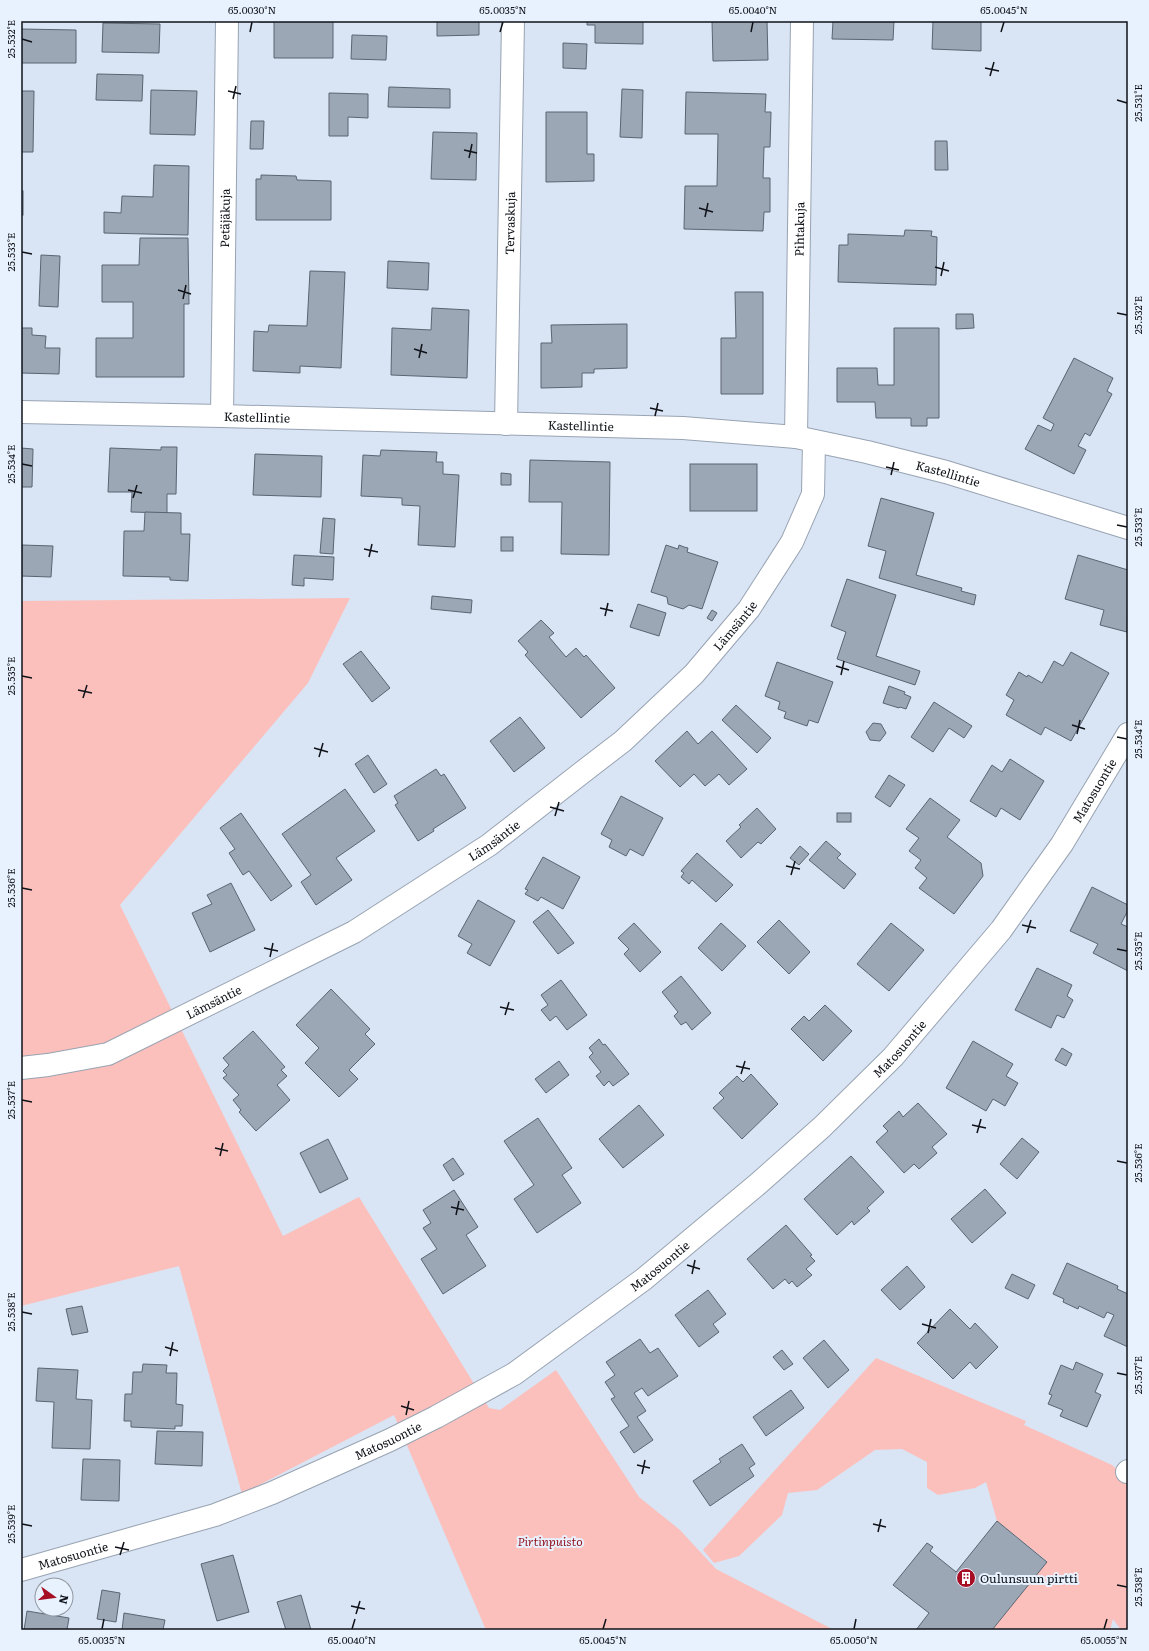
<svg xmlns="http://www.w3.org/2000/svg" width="1149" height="1651" font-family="Literata,serif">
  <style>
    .green { fill: #fcc0bc }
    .building { fill: #9ca7b6; stroke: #5a6572 }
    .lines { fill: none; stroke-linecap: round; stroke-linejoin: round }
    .minor-casing { stroke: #98a3b2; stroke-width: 24 }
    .minor { stroke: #fff; stroke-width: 22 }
    .ticks { fill: none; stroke: #0f1218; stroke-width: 1.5 }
    .labels { text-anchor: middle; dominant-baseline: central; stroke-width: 4; stroke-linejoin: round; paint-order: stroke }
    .street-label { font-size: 12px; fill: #0f1218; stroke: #e8f1fe }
    .park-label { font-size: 12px; font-style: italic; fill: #941a25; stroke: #e8f1fe }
    .poi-label { font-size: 12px; fill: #0f1218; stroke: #e8f1fe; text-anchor: start }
    .neatline { fill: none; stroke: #0f1218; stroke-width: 1.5 }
    .ticks-label { font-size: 10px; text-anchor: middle; fill: #0f1218 }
  </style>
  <rect width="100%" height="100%" fill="#d9e4f4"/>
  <g class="green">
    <path d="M 350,598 L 308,683 L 120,905 L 283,1236 L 359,1197 L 489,1408 L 500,1410 L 556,1370 L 639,1497 L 680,1530 L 716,1569 L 834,1630 L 486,1630 L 394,1415 L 242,1494 L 179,1266 L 21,1306 L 21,601 Z"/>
    <path d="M 876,1358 L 1026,1421 L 1024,1425 L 1112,1465 L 1128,1479 L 1128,1630 L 1121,1630 L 1113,1619 L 1110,1630 L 992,1630 L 1047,1561 L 997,1521 L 986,1482 L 975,1488 L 938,1495 L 927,1488 L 927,1462 L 902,1449 L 875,1450 L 817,1490 L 788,1493 L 782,1515 L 739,1556 L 714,1563 L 703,1550 Z"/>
  </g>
  <g class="building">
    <path d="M 259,21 L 333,21 L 333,58 L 274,58 L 274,22 L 259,22 Z"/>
    <path d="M 437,21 L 479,21 L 479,35 L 437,36 Z"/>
    <path d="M 587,21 L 643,21 L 643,44 L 595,43 L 595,25 L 587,25 Z"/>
    <path d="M 712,21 L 767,21 L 768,60 L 713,61 Z"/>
    <path d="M 833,21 L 894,21 L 893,40 L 832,39 Z"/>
    <path d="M 933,21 L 981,21 L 981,51 L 932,49 Z"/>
    <path d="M 103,23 L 160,24 L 159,53 L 102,52 Z"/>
    <path d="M 21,29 L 76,30 L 76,63 L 21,63 Z"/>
    <path d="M 352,35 L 387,36 L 386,60 L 351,59 Z"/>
    <path d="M 563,43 L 587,44 L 586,69 L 563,68 Z"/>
    <path d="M 97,74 L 143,75 L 142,101 L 96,100 Z"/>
    <path d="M 389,87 L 450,89 L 450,108 L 388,107 Z"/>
    <path d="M 622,89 L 643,90 L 642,138 L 620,137 Z"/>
    <path d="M 151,90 L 197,91 L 195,135 L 150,134 Z"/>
    <path d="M 21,91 L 34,91 L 33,152 L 21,152 Z"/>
    <path d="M 686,92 L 766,94 L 765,112 L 771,112 L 770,147 L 764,147 L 763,178 L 770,178 L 770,212 L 764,212 L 763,231 L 684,229 L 685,186 L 717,186 L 718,134 L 685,134 Z"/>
    <path d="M 329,93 L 368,94 L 368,118 L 348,117 L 348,136 L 329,136 Z"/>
    <path d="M 546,112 L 587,112 L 587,154 L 594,154 L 594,181 L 546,182 Z"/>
    <path d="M 251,121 L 264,121 L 263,149 L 250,149 Z"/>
    <path d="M 433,132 L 477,133 L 476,180 L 431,179 Z"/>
    <path d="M 935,141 L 947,141 L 948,170 L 935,170 Z"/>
    <path d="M 154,165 L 189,166 L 188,235 L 104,233 L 104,212 L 121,213 L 122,196 L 153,197 Z"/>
    <path d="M 261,175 L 296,176 L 297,180 L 331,181 L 331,220 L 256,220 L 256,179 L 261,179 Z"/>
    <rect x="21" y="191" width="2" height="24"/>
    <path d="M 905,230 L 932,231 L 931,236 L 937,237 L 936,285 L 838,282 L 839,245 L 848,245 L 848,234 L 904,236 Z"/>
    <path d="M 140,238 L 188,238 L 189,304 L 184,304 L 184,377 L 96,377 L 96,338 L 133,338 L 133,302 L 102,302 L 102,265 L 139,265 Z"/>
    <path d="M 41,255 L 60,256 L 58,307 L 39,306 Z"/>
    <path d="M 388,261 L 429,263 L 428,290 L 387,288 Z"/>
    <path d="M 310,271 L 345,272 L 341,368 L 300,366 L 300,373 L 253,371 L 254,331 L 268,332 L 269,325 L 307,326 Z"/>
    <path d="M 735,292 L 763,292 L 763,394 L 721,394 L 721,338 L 736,338 Z"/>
    <path d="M 432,308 L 469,310 L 467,378 L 391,375 L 392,328 L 431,330 Z"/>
    <path d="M 956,314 L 973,314 L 974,328 L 956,329 Z"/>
    <path d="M 627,324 L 627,368 L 594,369 L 594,373 L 582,373 L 582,387 L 541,388 L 541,343 L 552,343 L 551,325 Z"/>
    <path d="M 21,328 L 32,328 L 32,335 L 46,336 L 45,348 L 60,348 L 59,374 L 21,373 Z"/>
    <path d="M 894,328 L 939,328 L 939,418 L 927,418 L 927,426 L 911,426 L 911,418 L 876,418 L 875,402 L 837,402 L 837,368 L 877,368 L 878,385 L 894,385 Z"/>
    <path d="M 1074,358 L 1113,378 L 1107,391 L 1112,394 L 1090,436 L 1085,433 L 1078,446 L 1086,450 L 1074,474 L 1025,449 L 1038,425 L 1051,431 L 1054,424 L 1043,418 Z"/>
    <path d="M 161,447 L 177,447 L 176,494 L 167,494 L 167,513 L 131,512 L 132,492 L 108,492 L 110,448 L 161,450 Z"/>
    <path d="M 21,448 L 33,449 L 32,487 L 21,487 Z"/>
    <path d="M 381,450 L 437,452 L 436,462 L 443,462 L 443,474 L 459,475 L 455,547 L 418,545 L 420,506 L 402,505 L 402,498 L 361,496 L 363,455 L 380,456 Z"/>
    <path d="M 255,454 L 322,456 L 321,497 L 253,495 Z"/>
    <path d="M 530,460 L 610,462 L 609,555 L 561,554 L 562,502 L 529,502 Z"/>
    <rect x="690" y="464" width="67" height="47"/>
    <path d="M 501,473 L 511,474 L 511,485 L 501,485 Z"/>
    <path d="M 881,498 L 934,513 L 916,575 L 962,588 L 961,591 L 976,595 L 974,605 L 879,578 L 886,551 L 868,546 Z"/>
    <path d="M 145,512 L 181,513 L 181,534 L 190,534 L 188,581 L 170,580 L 170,577 L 123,576 L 124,531 L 144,531 Z"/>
    <path d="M 323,518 L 335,519 L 333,554 L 320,553 Z"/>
    <rect x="501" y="537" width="12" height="14"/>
    <path d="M 22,545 L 53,546 L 51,577 L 21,576 Z"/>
    <path d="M 666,545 L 678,549 L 679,545 L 684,547 L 688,548 L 687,552 L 718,562 L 702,609 L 689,605 L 683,609 L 668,604 L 667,597 L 651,592 Z"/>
    <path d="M 294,555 L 334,557 L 333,580 L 304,578 L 304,586 L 292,585 Z"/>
    <path d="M 1078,555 L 1128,570 L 1127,632 L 1100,625 L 1104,610 L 1065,599 Z"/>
    <path d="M 847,579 L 896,595 L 876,656 L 920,671 L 915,685 L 837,659 L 846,632 L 831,626 Z"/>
    <path d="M 432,596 L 472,600 L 471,613 L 431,609 Z"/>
    <path d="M 638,604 L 666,613 L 659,636 L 630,627 Z"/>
    <path d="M 712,610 L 717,613 L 712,621 L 707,618 Z"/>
    <path d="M 541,620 L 554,633 L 549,637 L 566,657 L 576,648 L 584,657 L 586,655 L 615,688 L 581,718 L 525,655 L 528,652 L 518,641 Z"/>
    <path d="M 361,651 L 390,688 L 372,702 L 343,664 Z"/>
    <path d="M 1071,652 L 1109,673 L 1071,741 L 1045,727 L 1041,735 L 1006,715 L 1014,700 L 1006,695 L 1019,672 L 1027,677 L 1028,675 L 1042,683 L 1054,661 L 1063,666 Z"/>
    <path d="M 777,662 L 833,682 L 818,723 L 809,720 L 807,726 L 784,718 L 786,712 L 778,709 L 780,702 L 765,696 Z"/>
    <path d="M 889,686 L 905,692 L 904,694 L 911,697 L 906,709 L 900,707 L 899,708 L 883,703 Z"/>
    <path d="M 934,702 L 972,726 L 964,738 L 949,728 L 933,752 L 911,737 Z"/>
    <path d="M 736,705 L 771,738 L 757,753 L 722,720 Z"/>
    <path d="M 520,717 L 545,748 L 514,772 L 490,741 Z"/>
    <path d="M 873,723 L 881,724 L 886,733 L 880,741 L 870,740 L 866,732 Z"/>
    <path d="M 687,731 L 698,744 L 712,731 L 747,769 L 729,785 L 719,774 L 705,786 L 694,774 L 680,787 L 655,761 Z"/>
    <path d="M 368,755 L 387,784 L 374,793 L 355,764 Z"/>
    <path d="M 1010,759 L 1044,781 L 1020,820 L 1001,808 L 996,817 L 970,801 L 992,765 L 1002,772 Z"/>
    <path d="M 436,769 L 441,776 L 444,774 L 466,808 L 433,829 L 434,831 L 418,841 L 395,805 L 398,803 L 394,796 Z"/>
    <path d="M 889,775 L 905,785 L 890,807 L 875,797 Z"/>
    <path d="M 345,789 L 375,831 L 336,858 L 352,880 L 316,905 L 301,882 L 311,875 L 282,834 Z"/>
    <path d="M 621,796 L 663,818 L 643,856 L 630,849 L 626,856 L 609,847 L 612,840 L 601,834 Z"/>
    <path d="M 930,798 L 960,820 L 947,837 L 981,863 L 983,876 L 954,914 L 919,888 L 927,878 L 915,868 L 921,860 L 909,851 L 919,838 L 906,829 Z"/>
    <path d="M 757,808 L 776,829 L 761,844 L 758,842 L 741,858 L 726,841 L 741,827 L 739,825 Z"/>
    <path d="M 241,813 L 292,886 L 271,901 L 249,871 L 243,875 L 229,853 L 235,849 L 220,828 Z"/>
    <rect x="837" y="813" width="14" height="9"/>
    <path d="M 826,841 L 841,854 L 837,858 L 856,874 L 844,889 L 809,860 Z"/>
    <path d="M 800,846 L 809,854 L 799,865 L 790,858 Z"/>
    <path d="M 697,853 L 733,885 L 716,902 L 692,880 L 689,884 L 681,877 L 684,873 L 681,871 Z"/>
    <path d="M 543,857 L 580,877 L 563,909 L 541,897 L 538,901 L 525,894 L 528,890 L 525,889 Z"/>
    <path d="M 231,883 L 255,930 L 210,952 L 192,913 L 212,904 L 207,895 Z"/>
    <path d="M 1092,887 L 1128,905 L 1128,910 L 1121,924 L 1128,927 L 1128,971 L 1093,953 L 1098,944 L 1070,931 Z"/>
    <path d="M 478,900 L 515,921 L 490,966 L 467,953 L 472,944 L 458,936 Z"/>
    <path d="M 548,910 L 574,943 L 558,954 L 533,922 Z"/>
    <path d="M 779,920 L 810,952 L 789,974 L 757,942 Z"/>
    <path d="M 634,923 L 661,952 L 640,972 L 624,954 L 629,949 L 618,938 Z"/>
    <path d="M 721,923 L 746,946 L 722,971 L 698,948 Z"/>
    <path d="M 891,923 L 924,950 L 889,991 L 857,964 Z"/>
    <path d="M 1037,968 L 1072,985 L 1067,996 L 1073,1000 L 1064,1018 L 1057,1015 L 1051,1028 L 1015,1010 Z"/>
    <path d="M 681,976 L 711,1013 L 692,1030 L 686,1022 L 681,1025 L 674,1016 L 678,1012 L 662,992 Z"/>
    <path d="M 561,980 L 587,1015 L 567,1030 L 556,1016 L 550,1021 L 541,1010 L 548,1005 L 541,995 Z"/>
    <path d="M 331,989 L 370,1029 L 365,1034 L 375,1044 L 349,1070 L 358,1079 L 339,1097 L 305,1063 L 319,1048 L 296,1025 Z"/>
    <path d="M 825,1005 L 852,1031 L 823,1061 L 791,1029 L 804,1016 L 809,1021 Z"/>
    <path d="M 253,1031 L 285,1067 L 281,1070 L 287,1076 L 277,1085 L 290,1100 L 256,1131 L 239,1112 L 241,1110 L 233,1100 L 239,1095 L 223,1078 L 227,1075 L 223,1071 L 229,1065 L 223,1058 Z"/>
    <path d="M 599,1039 L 603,1045 L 605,1044 L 629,1074 L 613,1086 L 609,1081 L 604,1086 L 596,1076 L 601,1072 L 589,1057 L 593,1053 L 589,1048 Z"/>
    <path d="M 973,1041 L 1013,1064 L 1006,1076 L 1018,1083 L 1005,1106 L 993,1099 L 986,1111 L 946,1088 Z"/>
    <path d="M 1062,1048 L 1072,1054 L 1066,1066 L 1055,1060 Z"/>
    <path d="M 559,1061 L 569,1075 L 546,1093 L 535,1079 Z"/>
    <path d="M 751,1074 L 778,1104 L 742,1139 L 713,1108 L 724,1098 L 719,1093 L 737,1076 L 743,1082 Z"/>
    <path d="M 918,1103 L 947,1134 L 932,1147 L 937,1153 L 919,1169 L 914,1164 L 904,1173 L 876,1142 L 888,1131 L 883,1126 L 899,1111 L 903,1117 Z"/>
    <path d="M 639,1105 L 664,1135 L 623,1168 L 599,1139 Z"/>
    <path d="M 538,1118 L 572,1168 L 562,1175 L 581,1203 L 537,1233 L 514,1199 L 534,1185 L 504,1141 Z"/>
    <path d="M 1022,1138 L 1039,1152 L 1017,1179 L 1000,1164 Z"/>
    <path d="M 328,1139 L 348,1179 L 320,1193 L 300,1153 Z"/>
    <path d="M 851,1156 L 884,1192 L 867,1208 L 870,1211 L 863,1217 L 854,1225 L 852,1221 L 837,1235 L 804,1199 Z"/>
    <path d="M 453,1158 L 464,1174 L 453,1181 L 443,1165 Z"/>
    <path d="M 985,1189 L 1006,1213 L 972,1243 L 951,1219 Z"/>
    <path d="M 454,1190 L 478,1227 L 466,1235 L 486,1266 L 443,1294 L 421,1259 L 437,1249 L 423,1228 L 431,1223 L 423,1210 Z"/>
    <path d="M 786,1225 L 812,1255 L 810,1256 L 815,1261 L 806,1269 L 812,1275 L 797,1287 L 792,1281 L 789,1284 L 785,1279 L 773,1289 L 747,1259 Z"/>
    <path d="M 1067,1263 L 1118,1286 L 1117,1289 L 1128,1294 L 1128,1347 L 1104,1336 L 1114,1315 L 1107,1312 L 1104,1318 L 1079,1306 L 1078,1309 L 1063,1302 L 1064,1299 L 1053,1294 Z"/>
    <path d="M 907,1266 L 925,1287 L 900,1310 L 881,1290 Z"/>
    <path d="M 1012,1274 L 1035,1285 L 1028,1299 L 1005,1288 Z"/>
    <path d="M 708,1290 L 726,1314 L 713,1324 L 719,1332 L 699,1347 L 675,1315 Z"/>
    <path d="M 82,1306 L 88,1332 L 72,1335 L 66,1309 Z"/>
    <path d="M 950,1309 L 970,1329 L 975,1323 L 998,1347 L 976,1369 L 970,1362 L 953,1379 L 917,1343 Z"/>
    <path d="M 640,1339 L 650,1353 L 658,1348 L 678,1376 L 648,1396 L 642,1388 L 634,1393 L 646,1411 L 637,1417 L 653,1440 L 634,1453 L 620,1432 L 629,1426 L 611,1399 L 615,1397 L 605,1382 L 615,1375 L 606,1362 Z"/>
    <path d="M 824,1340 L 849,1370 L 828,1388 L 803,1358 Z"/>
    <path d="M 782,1350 L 793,1364 L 784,1370 L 773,1357 Z"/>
    <path d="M 1076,1362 L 1103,1374 L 1095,1392 L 1101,1395 L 1087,1427 L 1060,1416 L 1063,1410 L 1048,1404 L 1052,1395 L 1049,1394 L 1061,1365 L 1073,1370 Z"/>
    <path d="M 143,1364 L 167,1365 L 166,1373 L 177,1373 L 176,1404 L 183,1405 L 182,1426 L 175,1426 L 175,1429 L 131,1427 L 131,1421 L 124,1421 L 125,1394 L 132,1394 L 133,1372 L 142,1372 Z"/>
    <path d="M 38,1368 L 78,1370 L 76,1399 L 92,1400 L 90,1449 L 52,1448 L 54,1402 L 36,1401 Z"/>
    <path d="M 791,1390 L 804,1408 L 766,1436 L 753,1417 Z"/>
    <path d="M 157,1431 L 203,1432 L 202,1466 L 155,1464 Z"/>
    <path d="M 742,1444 L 755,1464 L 749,1468 L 754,1476 L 710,1506 L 693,1481 L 721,1462 L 719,1459 Z"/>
    <path d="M 83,1459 L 120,1460 L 119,1501 L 81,1500 Z"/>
    <path d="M 997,1521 L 1047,1562 L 992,1630 L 916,1630 L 929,1613 L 893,1585 L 927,1543 L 933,1547 L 930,1551 L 956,1572 Z"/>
    <path d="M 233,1555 L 249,1612 L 217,1621 L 201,1564 Z"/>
    <path d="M 102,1590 L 120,1593 L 116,1622 L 97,1619 Z"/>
    <path d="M 301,1595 L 311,1630 L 286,1630 L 277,1602 Z"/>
    <path d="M 27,1611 L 69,1618 L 67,1630 L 24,1630 Z"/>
    <path d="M 124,1613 L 165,1620 L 163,1630 L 122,1630 Z"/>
  </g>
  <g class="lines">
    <defs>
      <g id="minor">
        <path id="s1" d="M 21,412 L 222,416 L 683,428 L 796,437 L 867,452 L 946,472 L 1128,528"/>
        <path id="s2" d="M 222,416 L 227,21"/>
        <path id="s3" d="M 506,424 L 513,21"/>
        <path id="s4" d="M 796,437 L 802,21"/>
        <path id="s5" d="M 21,1068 L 48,1065 L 108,1054 L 354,932 L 489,845 L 584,771 L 623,741 L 694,674 L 749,609 L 792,542 L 813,494 L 814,442"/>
        <path d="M 1127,1472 L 1128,1471"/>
        <path id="s6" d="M 21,1570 L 215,1515 L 272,1493 L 390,1440 L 436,1417 L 514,1374 L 644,1279 L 759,1183 L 822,1127 L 893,1057 L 1001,930 L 1062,844 L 1128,734"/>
      </g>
    </defs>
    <use href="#minor" class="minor-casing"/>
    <use href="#minor" class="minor"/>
  </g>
  <path class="ticks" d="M 250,32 L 252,22M 500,32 L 503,22M 751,32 L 753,22M 1001,32 L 1004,22M 22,39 L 32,42M 985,68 L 999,71M 990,76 L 994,62M 228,91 L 241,94M 233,99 L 236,86M 1117,100 L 1127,103M 464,150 L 477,153M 469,158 L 472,144M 699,208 L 713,212M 705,217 L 708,203M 22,252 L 32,254M 935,267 L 949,271M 941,276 L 944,262M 178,290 L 191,294M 183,299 L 186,285M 1117,313 L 1127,315M 414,349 L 427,353M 419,358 L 422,344M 650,408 L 663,411M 655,416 L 658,403M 22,464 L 32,466M 886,467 L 899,470M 891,475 L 894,462M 128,490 L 142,493M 133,498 L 137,485M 1117,525 L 1127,527M 364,549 L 378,552M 369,557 L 372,544M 600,608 L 613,611M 605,616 L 608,603M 836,666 L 849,670M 841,675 L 844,661M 22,676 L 32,678M 78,690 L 92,693M 83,698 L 87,685M 1072,725 L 1085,729M 1077,734 L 1080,720M 1117,737 L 1127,739M 314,748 L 328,752M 319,757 L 323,743M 550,807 L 564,811M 555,816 L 559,802M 786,866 L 800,869M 791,875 L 795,861M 22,888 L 32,890M 1022,925 L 1036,928M 1027,933 L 1031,920M 264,948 L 278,951M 1117,949 L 1127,951M 270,957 L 273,943M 500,1007 L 514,1010M 505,1015 L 509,1002M 736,1066 L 750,1069M 741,1074 L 745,1061M 22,1100 L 32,1102M 972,1125 L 986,1128M 977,1133 L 981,1119M 215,1148 L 228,1151M 220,1156 L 223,1143M 1117,1161 L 1127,1163M 451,1207 L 464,1210M 456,1215 L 459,1201M 687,1265 L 700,1269M 692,1274 L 695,1260M 22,1312 L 32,1314M 922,1324 L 936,1328M 928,1333 L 931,1319M 165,1347 L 178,1351M 170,1356 L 173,1342M 1117,1373 L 1127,1375M 401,1406 L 414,1410M 406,1415 L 409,1401M 637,1465 L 650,1468M 642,1474 L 645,1460M 22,1524 L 32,1526M 873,1524 L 886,1527M 878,1532 L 881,1519M 115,1547 L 129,1550M 120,1555 L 124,1542M 1117,1585 L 1127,1587M 351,1606 L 365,1609M 356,1614 L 360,1601M 102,1629 L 104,1619M 352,1629 L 355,1619M 603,1629 L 606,1619M 854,1629 L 856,1619M 1104,1629 L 1107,1619"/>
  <defs>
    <symbol id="building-disc" viewBox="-11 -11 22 22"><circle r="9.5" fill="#a60e24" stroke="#e8f1fe"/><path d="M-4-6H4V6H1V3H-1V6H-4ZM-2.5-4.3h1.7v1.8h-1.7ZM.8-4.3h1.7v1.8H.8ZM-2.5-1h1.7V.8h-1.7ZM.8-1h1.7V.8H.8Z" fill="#fff"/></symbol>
  </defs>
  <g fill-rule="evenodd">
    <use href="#building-disc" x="955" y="1567" width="22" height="22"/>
  </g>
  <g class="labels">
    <g class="street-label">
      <text stroke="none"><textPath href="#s2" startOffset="198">Petäjäkuja</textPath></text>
      <text stroke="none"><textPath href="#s3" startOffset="201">Tervaskuja</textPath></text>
      <text stroke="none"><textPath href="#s4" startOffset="208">Pihtakuja</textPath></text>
      <text stroke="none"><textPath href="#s1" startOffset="236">Kastellintie</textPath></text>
      <text stroke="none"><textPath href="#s1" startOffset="560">Kastellintie</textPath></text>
      <text stroke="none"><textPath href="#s1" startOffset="932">Kastellintie</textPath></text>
      <text stroke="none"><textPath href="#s5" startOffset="854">Lämsäntie</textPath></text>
      <text stroke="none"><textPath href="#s6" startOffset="1362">Matosuontie</textPath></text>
      <text stroke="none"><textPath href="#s5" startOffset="530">Lämsäntie</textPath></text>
      <text stroke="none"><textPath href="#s5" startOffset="206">Lämsäntie</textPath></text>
      <text stroke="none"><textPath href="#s6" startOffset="1038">Matosuontie</textPath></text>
      <text stroke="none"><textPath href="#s6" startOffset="714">Matosuontie</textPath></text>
      <text stroke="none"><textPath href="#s6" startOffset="390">Matosuontie</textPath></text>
      <text stroke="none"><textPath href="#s6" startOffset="54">Matosuontie</textPath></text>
    </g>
    <g class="park-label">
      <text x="550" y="1541">Pirtinpuisto</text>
    </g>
    <g class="poi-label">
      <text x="980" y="1578">Oulunsuun pirtti</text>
    </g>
  </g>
  <rect width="1149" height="1651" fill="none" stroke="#e8f1fe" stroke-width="44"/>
  <g transform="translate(54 1597) rotate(104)"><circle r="19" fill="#e8f1fe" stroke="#9198a2"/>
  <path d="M0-3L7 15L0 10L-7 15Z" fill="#a60e24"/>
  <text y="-6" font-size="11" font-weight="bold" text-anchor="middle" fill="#0f1218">N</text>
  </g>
  <rect x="22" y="22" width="1105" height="1607" class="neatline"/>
  <g class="ticks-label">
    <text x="252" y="14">65.0030°N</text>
    <text x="503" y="14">65.0035°N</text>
    <text x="753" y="14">65.0040°N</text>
    <text x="1004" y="14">65.0045°N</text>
    <text transform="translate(11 39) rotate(-90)" y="4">25.532°E</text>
    <text transform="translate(1138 103) rotate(-90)" y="4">25.531°E</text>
    <text transform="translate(11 252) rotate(-90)" y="4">25.533°E</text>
    <text transform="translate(1138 315) rotate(-90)" y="4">25.532°E</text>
    <text transform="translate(11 464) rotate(-90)" y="4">25.534°E</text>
    <text transform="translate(1138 527) rotate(-90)" y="4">25.533°E</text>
    <text transform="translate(11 676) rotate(-90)" y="4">25.535°E</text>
    <text transform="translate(1138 739) rotate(-90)" y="4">25.534°E</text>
    <text transform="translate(11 888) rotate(-90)" y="4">25.536°E</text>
    <text transform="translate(1138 951) rotate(-90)" y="4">25.535°E</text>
    <text transform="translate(11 1100) rotate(-90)" y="4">25.537°E</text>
    <text transform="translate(1138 1163) rotate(-90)" y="4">25.536°E</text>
    <text transform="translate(11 1312) rotate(-90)" y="4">25.538°E</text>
    <text transform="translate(1138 1375) rotate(-90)" y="4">25.537°E</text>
    <text transform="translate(11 1524) rotate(-90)" y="4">25.539°E</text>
    <text transform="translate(1138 1587) rotate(-90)" y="4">25.538°E</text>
    <text x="102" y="1644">65.0035°N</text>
    <text x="352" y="1644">65.0040°N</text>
    <text x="603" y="1644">65.0045°N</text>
    <text x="854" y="1644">65.0050°N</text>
    <text x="1104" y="1644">65.0055°N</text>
  </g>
</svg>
